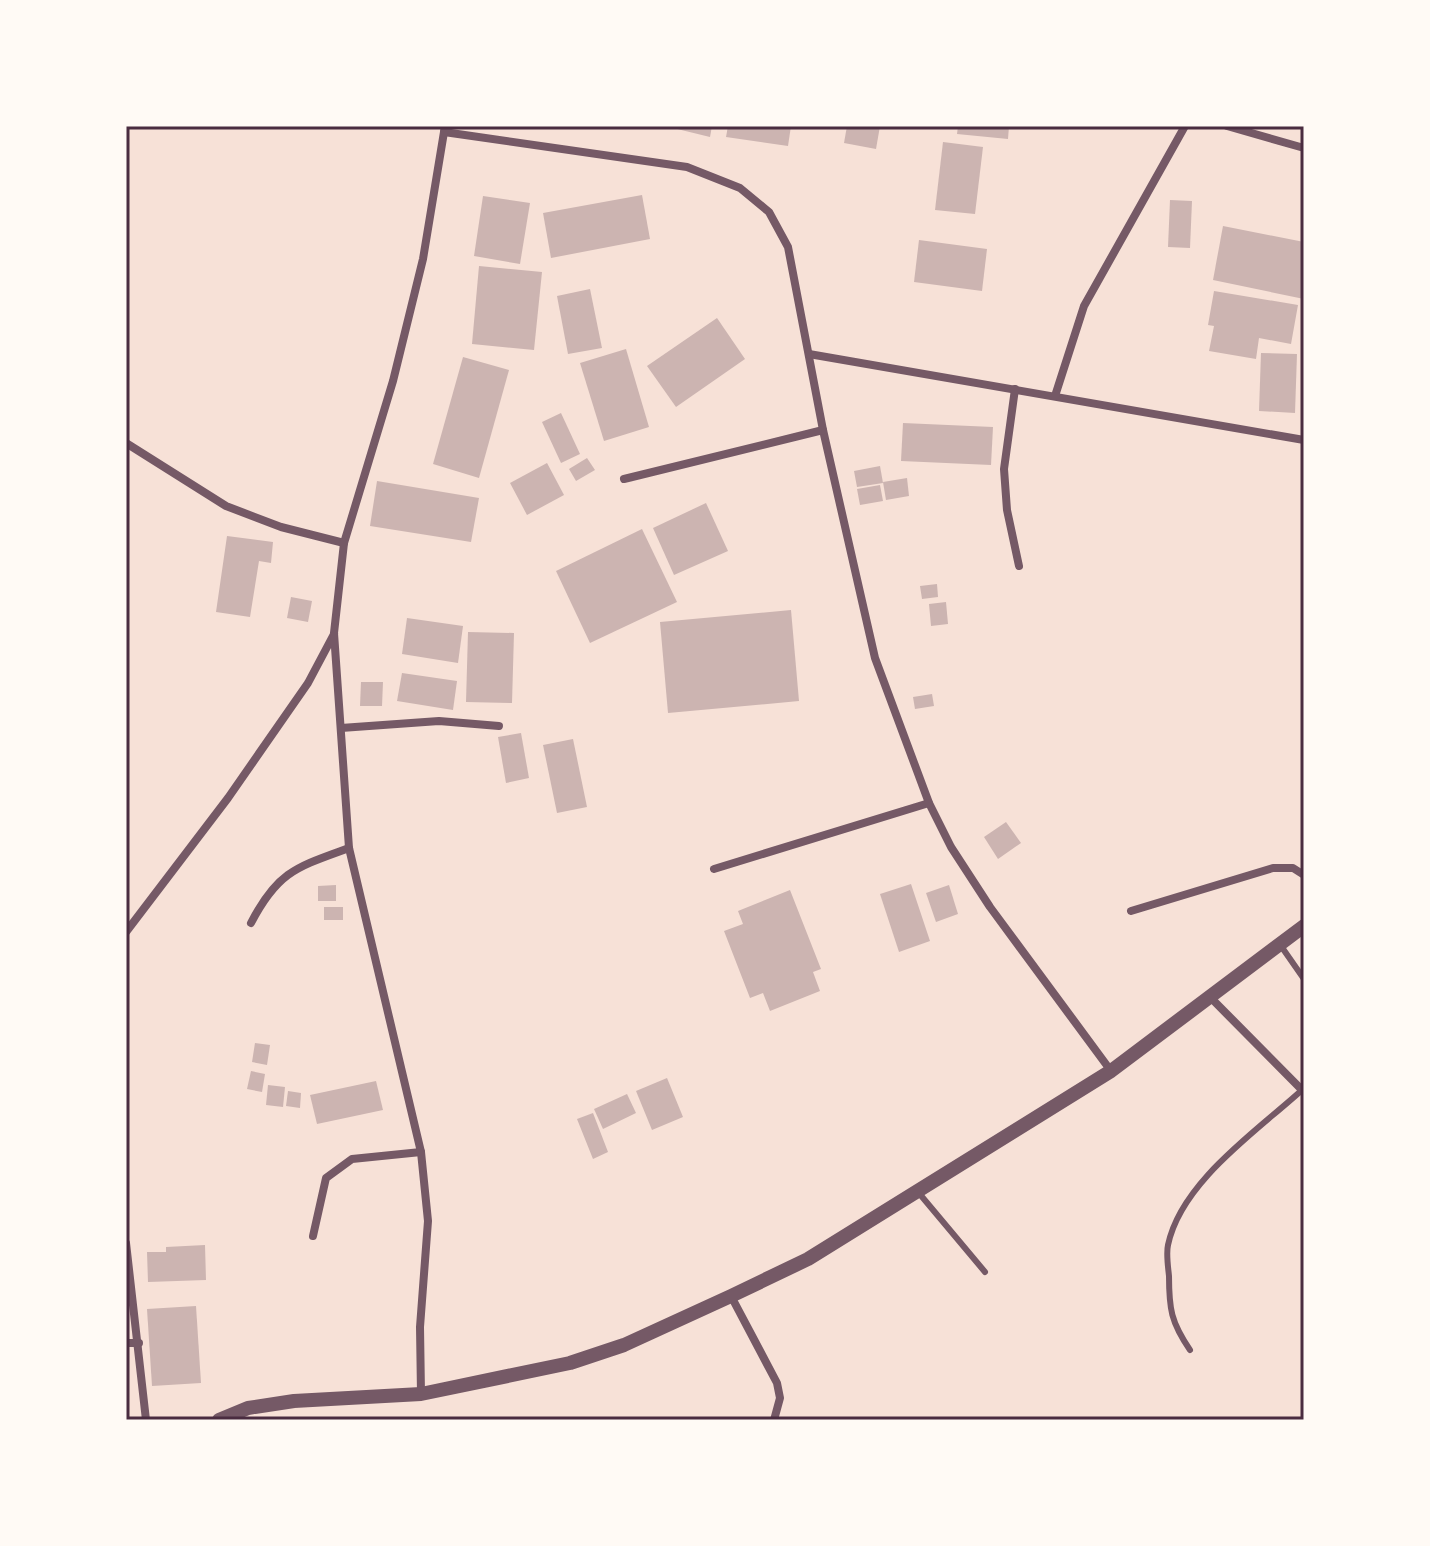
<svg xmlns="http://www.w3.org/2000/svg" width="1430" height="1546" font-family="Montserrat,sans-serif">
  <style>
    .building { fill: #ccb4b1 }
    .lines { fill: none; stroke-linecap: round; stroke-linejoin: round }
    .service { stroke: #755966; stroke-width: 6 }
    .minor { stroke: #755966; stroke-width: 8 }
    .tertiary { stroke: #755966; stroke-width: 14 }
    .neatline { fill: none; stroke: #4a2c40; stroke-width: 3 }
  </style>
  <rect width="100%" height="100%" fill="#f7e1d7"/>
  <g class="building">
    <path d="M 665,126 L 712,126 L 710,137 Z"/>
    <path d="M 728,126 L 791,126 L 788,146 L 726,137 Z"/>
    <path d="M 847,126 L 880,126 L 876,149 L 844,143 Z"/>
    <path d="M 958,126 L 1009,126 L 1008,139 L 957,134 Z"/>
    <path d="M 943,142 L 983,147 L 975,214 L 935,210 Z"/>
    <path d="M 642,195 L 650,239 L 551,258 L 543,213 Z"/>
    <path d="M 483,196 L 530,203 L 520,264 L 474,256 Z"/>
    <path d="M 1170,200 L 1192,201 L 1190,248 L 1168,247 Z"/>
    <path d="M 1223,226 L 1304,242 L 1304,299 L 1213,280 Z"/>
    <path d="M 919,240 L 987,249 L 982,291 L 914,282 Z"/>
    <path d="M 479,266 L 542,272 L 534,350 L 472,344 Z"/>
    <path d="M 590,289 L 602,348 L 568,354 L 557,296 Z"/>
    <path d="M 1214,291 L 1298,305 L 1291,344 L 1259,338 L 1256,359 L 1209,351 L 1214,326 L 1208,325 Z"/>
    <path d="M 717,318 L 745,359 L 676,407 L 647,366 Z"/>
    <path d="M 626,349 L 649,427 L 604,441 L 580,363 Z"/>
    <path d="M 1261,353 L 1297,354 L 1295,413 L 1259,411 Z"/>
    <path d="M 463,357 L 509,370 L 479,478 L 433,464 Z"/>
    <path d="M 561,413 L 580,454 L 561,463 L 542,422 Z"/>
    <path d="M 903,423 L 993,427 L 991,465 L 901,461 Z"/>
    <path d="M 587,458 L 595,470 L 576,481 L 569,469 Z"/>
    <path d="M 547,463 L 564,495 L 527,515 L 510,483 Z"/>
    <path d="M 880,466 L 883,483 L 857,487 L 854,471 Z"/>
    <path d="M 907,478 L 909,496 L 886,500 L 883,482 Z"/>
    <path d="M 377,481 L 479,498 L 471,542 L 370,526 Z"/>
    <path d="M 880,485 L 883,501 L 860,505 L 857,489 Z"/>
    <path d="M 706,503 L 728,551 L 674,575 L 653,528 Z"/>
    <path d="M 642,529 L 677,602 L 590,643 L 556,571 Z"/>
    <path d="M 227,536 L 273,542 L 271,563 L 259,561 L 250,617 L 216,612 Z"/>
    <path d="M 937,584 L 938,597 L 922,599 L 920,586 Z"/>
    <path d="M 291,597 L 312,601 L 308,622 L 287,618 Z"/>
    <path d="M 946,602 L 948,624 L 931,626 L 929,604 Z"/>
    <path d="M 791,610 L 799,701 L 668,713 L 660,622 Z"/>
    <path d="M 407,618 L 463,626 L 458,663 L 402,654 Z"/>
    <path d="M 468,632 L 514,633 L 512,703 L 466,702 Z"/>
    <path d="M 402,673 L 457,681 L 453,710 L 397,701 Z"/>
    <path d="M 361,682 L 383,682 L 382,706 L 360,706 Z"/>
    <path d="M 932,694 L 934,706 L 915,709 L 913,697 Z"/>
    <path d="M 521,733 L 529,778 L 506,783 L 498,737 Z"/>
    <path d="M 573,739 L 587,807 L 557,813 L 543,745 Z"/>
    <path d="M 1006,822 L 1021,843 L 998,859 L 984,837 Z"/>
    <path d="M 911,884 L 930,941 L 899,952 L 880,894 Z"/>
    <path d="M 336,885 L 336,901 L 318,901 L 318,886 Z"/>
    <path d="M 949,885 L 958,914 L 936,922 L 926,893 Z"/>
    <path d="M 790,890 L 821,969 L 813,972 L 820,991 L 770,1011 L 763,993 L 750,998 L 724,931 L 743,924 L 738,911 Z"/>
    <rect x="324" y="907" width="19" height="13"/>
    <path d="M 255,1043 L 270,1045 L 267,1065 L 252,1062 Z"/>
    <path d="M 251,1071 L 265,1074 L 262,1092 L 247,1089 Z"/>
    <path d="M 667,1078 L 683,1117 L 652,1130 L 636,1091 Z"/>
    <path d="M 376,1081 L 383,1110 L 317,1124 L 310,1095 Z"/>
    <path d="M 268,1085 L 285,1087 L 283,1107 L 266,1105 Z"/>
    <path d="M 288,1091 L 301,1093 L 300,1108 L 286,1106 Z"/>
    <path d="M 627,1094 L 636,1113 L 603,1129 L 594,1109 Z"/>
    <path d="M 593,1113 L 608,1152 L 593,1159 L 577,1119 Z"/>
    <path d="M 205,1245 L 206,1280 L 148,1282 L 147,1252 L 166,1252 L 166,1247 Z"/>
    <path d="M 196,1306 L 201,1383 L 152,1386 L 147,1309 Z"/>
  </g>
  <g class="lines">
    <g class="service">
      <path d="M 1281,946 L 1304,979"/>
      <path d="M 918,1192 L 985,1272"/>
      <path d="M 1190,1350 C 1171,1322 1169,1309 1169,1276 C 1168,1266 1166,1254 1168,1245 C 1181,1182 1257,1131 1302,1090"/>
    </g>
    <g class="minor">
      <path d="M 1227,126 L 1304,148"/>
      <path d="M 444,132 L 687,167 L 740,188 L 769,212 L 788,247 L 823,430 L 875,658 L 929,803 L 951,847 L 990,907 L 1111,1071"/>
      <path d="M 809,354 L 1304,440"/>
      <path d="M 1015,389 L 1004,469 L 1007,510 L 1019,566"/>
      <path d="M 1055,396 L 1084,306 L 1185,126"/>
      <path d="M 126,443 L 226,506 L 281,527 L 344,543"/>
      <path d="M 624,479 L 823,430"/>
      <path d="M 341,728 L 439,721 L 499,726"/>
      <path d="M 714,869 L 929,803"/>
      <path d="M 1131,911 L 1273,868 L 1293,868 L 1304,875"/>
      <path d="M 251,923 C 278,871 297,867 349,848"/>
      <path d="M 126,932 L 228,798 L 308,683 L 334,634"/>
      <path d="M 1211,998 L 1304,1092"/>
      <path d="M 313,1236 L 326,1178 L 352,1159 L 421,1152"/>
      <path d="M 126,1243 L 146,1420"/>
      <path d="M 731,1296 L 777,1383 L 780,1398 L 774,1420"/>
      <path d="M 126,1343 L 139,1343"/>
      <path d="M 421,1394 L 420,1327 L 428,1221 L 421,1152 L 349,848 L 334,633 L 344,543 L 393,381 L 423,259 L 445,126"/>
    </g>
    <path class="tertiary" d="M 219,1420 L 248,1408 L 294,1401 L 421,1394 L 570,1363 L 624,1345 L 731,1296 L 808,1259 L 1111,1071 L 1304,926"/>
  </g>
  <rect width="1430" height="1546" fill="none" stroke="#fffaf5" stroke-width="256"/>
  <rect x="128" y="128" width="1174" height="1290" class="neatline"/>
</svg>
